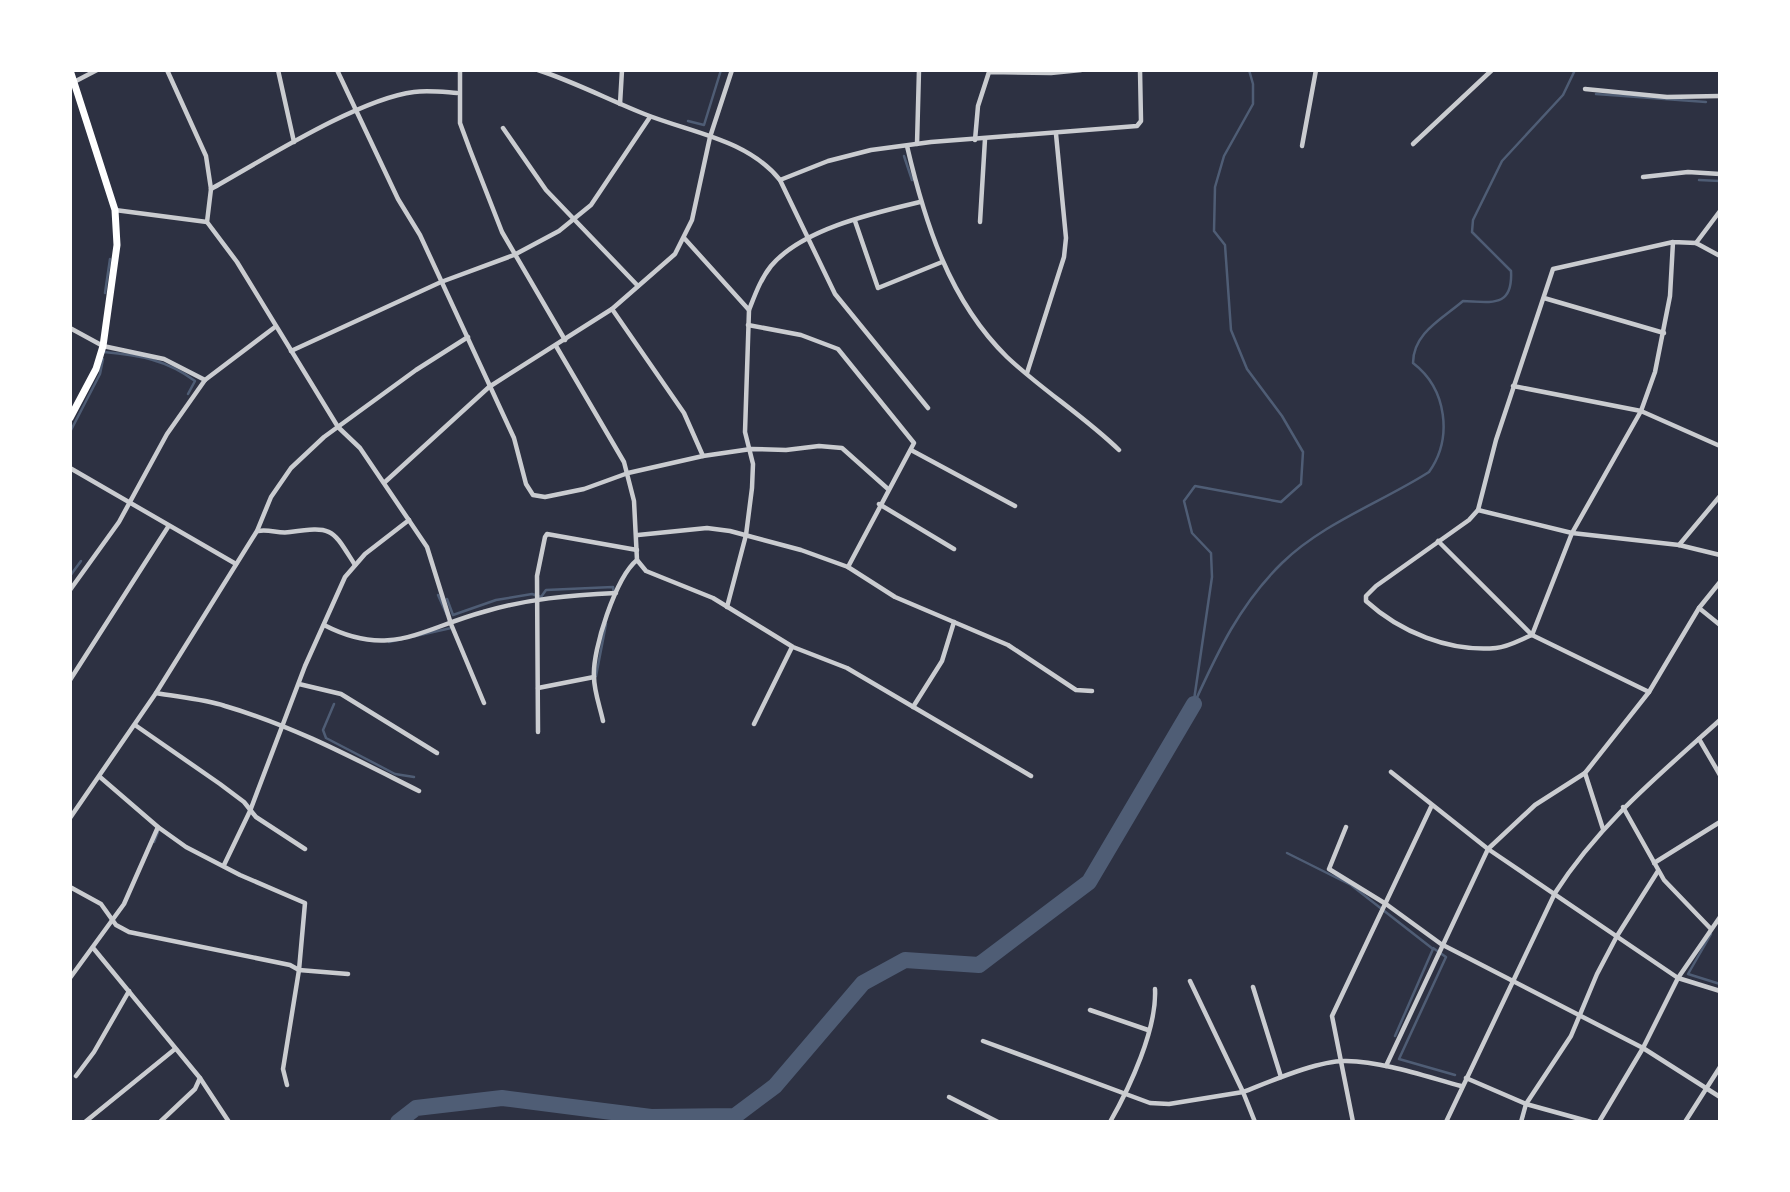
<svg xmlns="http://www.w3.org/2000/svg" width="1790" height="1192" font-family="'Zilla Slab',serif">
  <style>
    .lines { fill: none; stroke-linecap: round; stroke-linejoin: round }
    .stream { stroke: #4f5d75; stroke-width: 2.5 }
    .river { stroke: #4f5d75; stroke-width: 16 }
    .minor { stroke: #caccd0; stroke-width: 4.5 }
    .secondary { stroke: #fff; stroke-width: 7 }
  </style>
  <rect width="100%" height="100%" fill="#2d3142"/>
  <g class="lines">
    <g class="stream">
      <path d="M 1596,94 L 1706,102"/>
      <path d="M 688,121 L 704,125 L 721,70"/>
      <path d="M 904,156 L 912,180"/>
      <path d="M 1699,180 L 1720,181"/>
      <path d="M 105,293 L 110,259"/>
      <path d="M 104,352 C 139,355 167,360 195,381 L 188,394"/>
      <path d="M 70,432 L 100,374 L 103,359"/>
      <path d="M 70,576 L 81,561"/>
      <path d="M 438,595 L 447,615"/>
      <path d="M 447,599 L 453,615 L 496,600 L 532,594 L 541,597 L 546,590 L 613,587 L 614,594"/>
      <path d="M 389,642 L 451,628"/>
      <path d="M 596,676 L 606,624"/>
      <path d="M 1194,700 L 1212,577 L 1211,553 L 1192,533 L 1184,501 L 1195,486 L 1281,502 L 1301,484 L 1303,452 L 1282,416 L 1247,369 L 1231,330 L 1225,245 L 1214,231 L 1215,187 L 1224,156 L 1253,104 L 1253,84 L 1249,70"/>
      <path d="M 334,704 L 323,730 L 326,738 L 395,774 L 414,777"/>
      <path d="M 1194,704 C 1218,651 1240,604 1282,563 C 1323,523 1382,502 1429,472 C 1453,438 1447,389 1413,363 C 1413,333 1442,319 1463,301 C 1492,302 1513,308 1511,271 L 1472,232 L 1473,220 L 1502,161 L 1563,95 L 1575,70"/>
      <path d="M 154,842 L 158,832"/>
      <path d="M 1287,853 L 1351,885 L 1433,949 L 1395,1036"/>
      <path d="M 1711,934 L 1688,974 L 1720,984"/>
      <path d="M 1433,948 L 1446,957 L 1399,1059 L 1455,1075"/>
    </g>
    <path class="river" d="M 398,1122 L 416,1108 L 502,1098 L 651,1117 L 735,1116 L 775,1086 L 863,983 L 905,960 L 979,965 L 1089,882 L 1194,704"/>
    <g class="minor">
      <path d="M 167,70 L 206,156 L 211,189 L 207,222 L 237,262 L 338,427 L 360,448 L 427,547 L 451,624 L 484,703"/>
      <path d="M 278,70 L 294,142"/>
      <path d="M 337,70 L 398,199 L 420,235 L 514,438 L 526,484 L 533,495 L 545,497 L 584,489 L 628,473 L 703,456 L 751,449 L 786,450 L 819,446 L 842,448 L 888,489"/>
      <path d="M 460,70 L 460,123 L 470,150 L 502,232 L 565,340"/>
      <path d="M 538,70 C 575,82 611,101 647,115 C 693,133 748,140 780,180 L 835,294 L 928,408"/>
      <path d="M 74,82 L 97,70"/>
      <path d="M 1585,89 L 1667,97 L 1720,96"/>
      <path d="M 620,104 L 622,70"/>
      <path d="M 503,128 L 546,190 L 638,286"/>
      <path d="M 975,140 L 978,106 L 989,72 L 1051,73 L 1081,70"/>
      <path d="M 917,144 L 919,70"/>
      <path d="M 1413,144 L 1492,70"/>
      <path d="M 907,146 C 925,223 949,300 1007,357 C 1042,390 1084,416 1119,450"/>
      <path d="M 1302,146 L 1316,70"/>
      <path d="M 1643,177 L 1688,172 L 1720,174"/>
      <path d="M 780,180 L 828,161 L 871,150 L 931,142 L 1137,126 L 1141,121 L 1140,70"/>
      <path d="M 211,189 C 263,160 358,99 414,92 C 428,90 443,92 457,93"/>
      <path d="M 115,210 L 207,222"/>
      <path d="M 855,221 L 878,288 L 942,262"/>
      <path d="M 980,222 L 985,139"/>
      <path d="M 685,239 L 749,310 L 745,432 L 753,464 L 752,488 L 746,535 L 727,607"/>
      <path d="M 1673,242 L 1670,296 L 1655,372 L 1641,411 L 1572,533 L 1532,635 C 1520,640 1508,647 1496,648 C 1449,652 1400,632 1366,601 L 1366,596 L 1376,586 L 1469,520 L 1478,510 L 1496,440 L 1553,269 L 1673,242 L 1696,243 L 1720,256"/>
      <path d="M 1696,243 L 1720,211"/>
      <path d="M 1544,298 L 1664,333"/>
      <path d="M 612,309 L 684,413 L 703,456"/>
      <path d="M 749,310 C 755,295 760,280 771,266 C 802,229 874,213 920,202"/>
      <path d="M 748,325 L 801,335 L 838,349 L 914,443 L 848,567"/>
      <path d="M 70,328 L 103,346 L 164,359 L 205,380"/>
      <path d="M 556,346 L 624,462 L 634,501 L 637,560 C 616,577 592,650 594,677 C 594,691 600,707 603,721"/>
      <path d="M 291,351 L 441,282 L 514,255 L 559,231 L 591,205 L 650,117"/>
      <path d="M 1027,373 L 1064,257 L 1066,238 L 1056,134"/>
      <path d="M 1513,386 L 1641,411 L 1720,446"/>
      <path d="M 911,450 L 1015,506"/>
      <path d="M 70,468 L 236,564"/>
      <path d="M 385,482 L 489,387 L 612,309 L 675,254 L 692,220 L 710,137 L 732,70"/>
      <path d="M 879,504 L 954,549"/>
      <path d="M 1478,510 L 1572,533 L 1679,545 L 1720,555"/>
      <path d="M 258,531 C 270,529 279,534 290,532 C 334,526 332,529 355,565"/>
      <path d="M 638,535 L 707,528 L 730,531 L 801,550 L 848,567 L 895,597 L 1008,645 L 1076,690 L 1092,691"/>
      <path d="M 1438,541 L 1532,635 L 1649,692"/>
      <path d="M 1679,545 L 1720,496"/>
      <path d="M 637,560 L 646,571 L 713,598 L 793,647 L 847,668 L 1031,776"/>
      <path d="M 70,590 L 119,522 L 167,434 L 205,380 L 275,327"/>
      <path d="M 1699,608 L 1720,625"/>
      <path d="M 324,625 C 390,659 421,629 483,612 C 526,599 571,595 616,593"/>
      <path d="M 70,680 L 168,527"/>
      <path d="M 299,684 L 341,694 L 437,753"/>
      <path d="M 538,688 L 594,677"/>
      <path d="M 156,693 C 178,697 203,699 225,706 C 294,726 355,759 419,791"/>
      <path d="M 913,707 L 942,661 L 954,622"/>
      <path d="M 754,724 L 792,647"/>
      <path d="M 135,725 L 220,784 L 244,802 L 256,817 L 305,849"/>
      <path d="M 538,732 L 537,576 L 545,537 L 547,534 L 637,550"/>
      <path d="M 1699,739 L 1720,775"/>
      <path d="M 1391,772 L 1488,849 L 1678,978 L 1720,991"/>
      <path d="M 100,777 L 158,827 L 186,847 L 240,875 L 305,903 L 299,970 L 283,1069 L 287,1085"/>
      <path d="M 1623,807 L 1664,880 L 1711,929"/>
      <path d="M 70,818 L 156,693 L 257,531 L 271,497 L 291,468 L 324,437 L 416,370 L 468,337"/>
      <path d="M 1346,827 L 1329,869 L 1386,904 L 1441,944 L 1643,1048 L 1720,1097"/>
      <path d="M 1603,829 L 1585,773 L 1649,692 L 1699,608 L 1720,582"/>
      <path d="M 1654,863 L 1720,822"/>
      <path d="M 224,865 L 250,811 L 305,666 L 345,577 L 365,554 L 409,520"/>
      <path d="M 70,887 L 101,904 L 116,925 L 129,932 L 290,965 L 299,970 L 348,974"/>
      <path d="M 94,949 L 200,1078 L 229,1122"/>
      <path d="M 70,978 L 124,904 L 158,827"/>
      <path d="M 1253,987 L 1281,1077"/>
      <path d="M 1090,1010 L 1148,1030"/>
      <path d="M 983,1041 L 1150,1103 L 1169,1104 L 1243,1092 L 1190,981"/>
      <path d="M 1386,1066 L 1488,849 L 1535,805 L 1585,773"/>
      <path d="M 76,1076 L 94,1052 L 129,991"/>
      <path d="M 1466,1078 L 1526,1104 L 1591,1122"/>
      <path d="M 949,1097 L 998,1122"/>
      <path d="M 85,1122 L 175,1049"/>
      <path d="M 160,1122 L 195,1089 L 200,1078"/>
      <path d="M 1110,1122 C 1130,1087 1157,1029 1155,989"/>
      <path d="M 1255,1122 L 1243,1092 C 1269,1082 1319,1060 1346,1061 C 1385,1062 1424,1076 1461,1086"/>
      <path d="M 1353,1122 L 1332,1016 L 1431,807"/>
      <path d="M 1446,1122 L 1555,893 C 1599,824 1660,774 1720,720"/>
      <path d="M 1521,1122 L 1526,1104 L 1571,1036 L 1597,974 L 1617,936 L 1658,871"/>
      <path d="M 1599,1122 L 1643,1048 L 1678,978 L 1720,917"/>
      <path d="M 1685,1122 L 1720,1067"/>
    </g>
    <path class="secondary" d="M 70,418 L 96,369 L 103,346 L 117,245 L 115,210 L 70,70"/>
  </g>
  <rect width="1790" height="1192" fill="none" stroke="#ffffff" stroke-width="144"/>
</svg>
